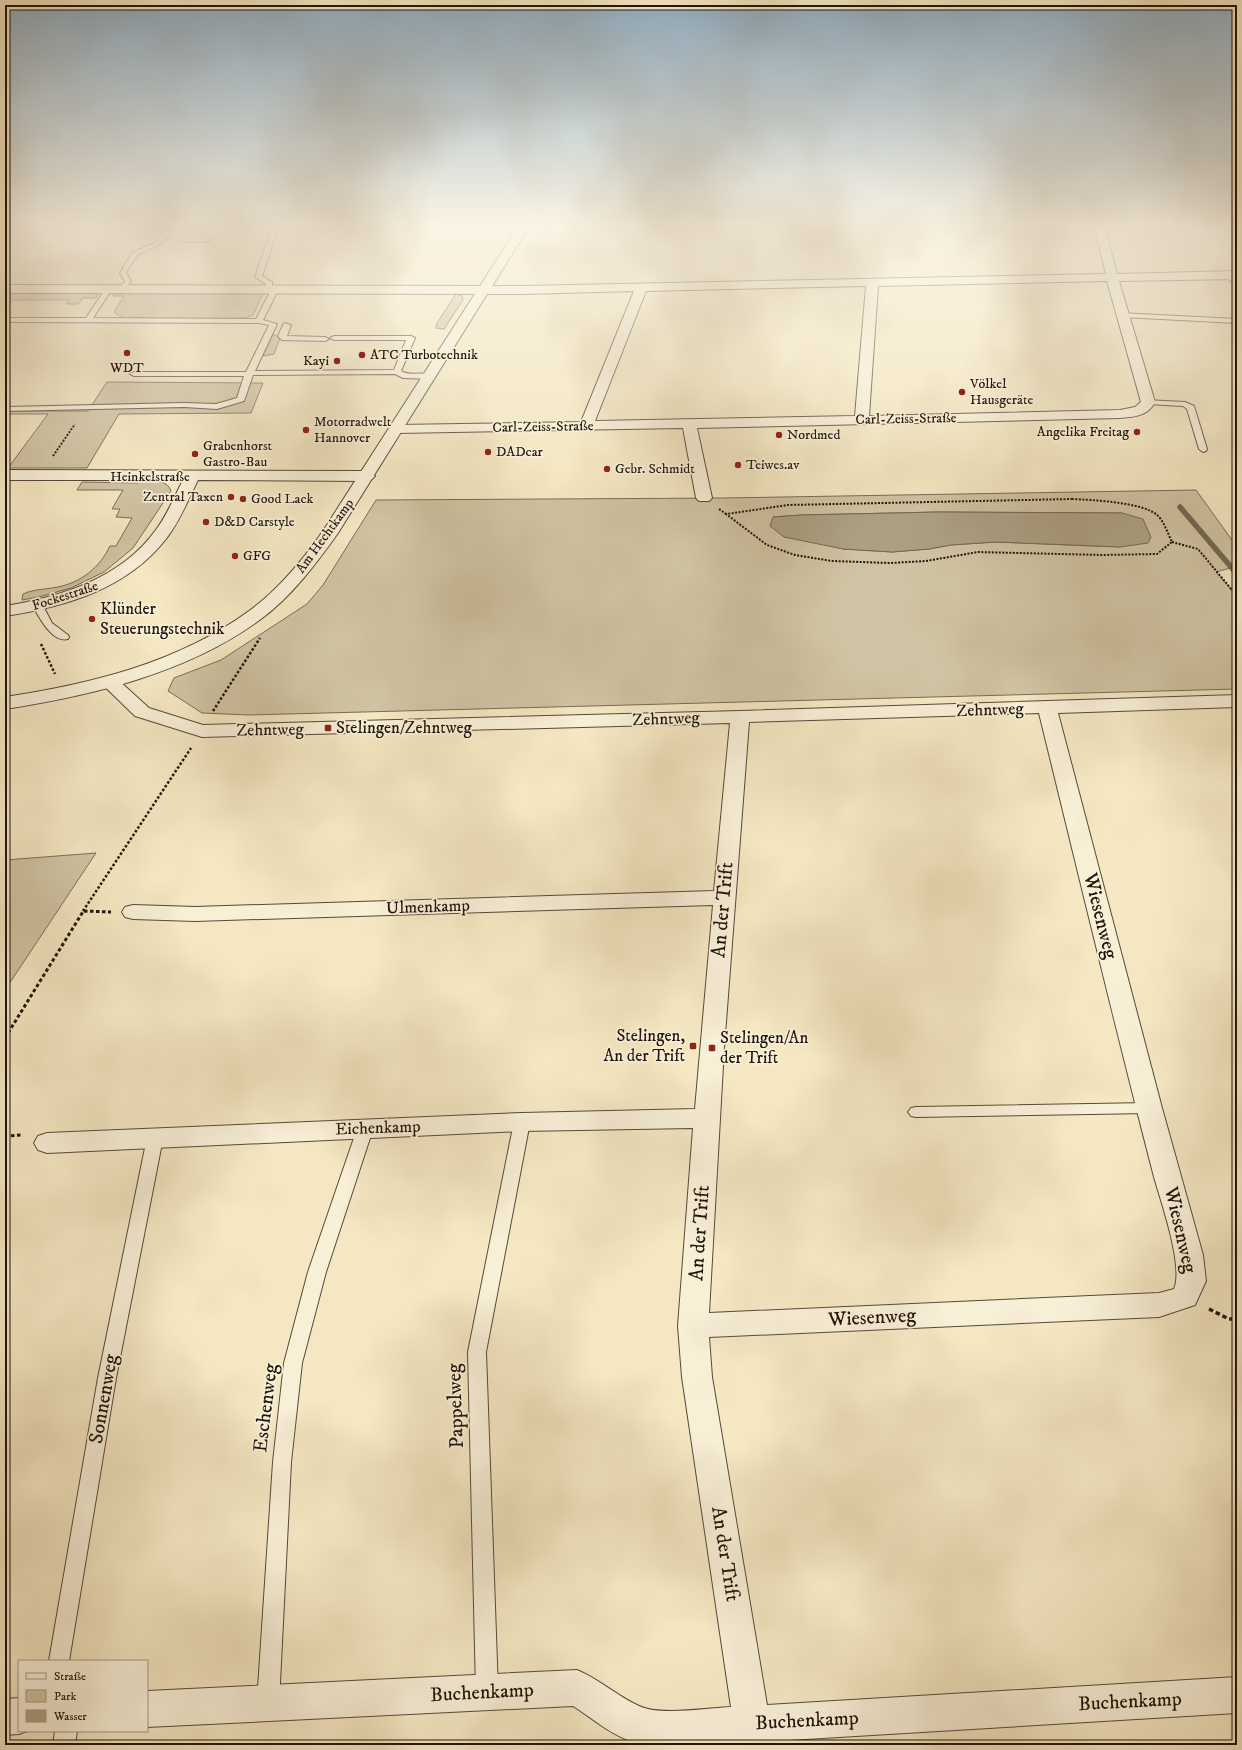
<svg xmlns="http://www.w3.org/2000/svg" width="1242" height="1750" font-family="'IM FELL DW Pica',serif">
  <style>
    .green { fill: #d0c3a3; stroke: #786c57; fill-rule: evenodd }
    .water { fill: #aca084; stroke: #746854 }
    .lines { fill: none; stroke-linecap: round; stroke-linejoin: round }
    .stream { stroke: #746854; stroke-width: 5.5 }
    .service-casing { stroke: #554a39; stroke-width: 2 }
    .minor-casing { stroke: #554a39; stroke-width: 2 }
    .tertiary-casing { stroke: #554a39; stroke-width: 2 }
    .path-far4 { stroke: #20150b; stroke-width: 1.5; stroke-dasharray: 1.5 1; stroke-linecap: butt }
    .path-far3 { stroke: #20150b; stroke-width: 2; stroke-dasharray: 2 1.5; stroke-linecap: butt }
    .path-far2 { stroke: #20150b; stroke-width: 2.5; stroke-dasharray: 2.5 2; stroke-linecap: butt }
    .path-far1 { stroke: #20150b; stroke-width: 3; stroke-dasharray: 3.5 2.5; stroke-linecap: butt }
    .path { stroke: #20150b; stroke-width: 3.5; stroke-dasharray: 4.5 3; stroke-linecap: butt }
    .service { fill: #f8efd7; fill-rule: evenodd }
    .minor { fill: #f8efd7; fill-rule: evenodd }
    .tertiary { fill: #f8efd7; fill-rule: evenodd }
    .poi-dot { fill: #8f2418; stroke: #f8efd7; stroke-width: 1.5 }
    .labels { text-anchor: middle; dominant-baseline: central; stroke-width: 3.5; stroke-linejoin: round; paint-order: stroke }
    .far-poi-label { font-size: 14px; fill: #20150b; stroke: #f8efd7; text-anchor: start }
    .far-street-label { font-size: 14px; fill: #20150b; stroke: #f8efd7 }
    .poi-label { font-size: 17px; fill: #20150b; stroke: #f8efd7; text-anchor: start }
    .street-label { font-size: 17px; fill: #20150b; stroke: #f8efd7 }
    .near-street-label { font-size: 20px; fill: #20150b; stroke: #f8efd7 }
  </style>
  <rect width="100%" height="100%" fill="#f4e7c2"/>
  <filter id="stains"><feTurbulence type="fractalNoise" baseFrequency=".005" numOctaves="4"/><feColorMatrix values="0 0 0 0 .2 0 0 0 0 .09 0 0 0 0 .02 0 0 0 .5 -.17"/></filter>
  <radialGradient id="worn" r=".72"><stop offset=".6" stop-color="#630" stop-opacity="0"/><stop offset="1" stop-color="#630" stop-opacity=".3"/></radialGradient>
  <g class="green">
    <path d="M 5,293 L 98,293 L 96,298 L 83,298 L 78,304 L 66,304 L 69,300 L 13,300 L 5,309 Z"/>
    <path d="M 114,293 L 261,293 L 263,294 L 253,315 L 245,318 L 124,319 L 114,312 L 124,296 L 113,296 Z"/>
    <path d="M 456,294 L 462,296 L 463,300 L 444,329 L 436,328 L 437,323 Z"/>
    <path d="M 273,334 L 280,338 L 274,354 L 263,356 Z"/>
    <path d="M 107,382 L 263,383 L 251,413 L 119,414 L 87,468 L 8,468 L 48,414 L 5,414 L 5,411 L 88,411 Z"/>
    <path d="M 140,480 C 150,480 167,479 171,491 L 133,548 L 104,572 L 71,588 L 39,597 L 22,600 L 23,594 L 28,592 C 38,589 48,589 58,587 C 82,582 100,567 110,546 L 116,546 L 132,518 L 116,517 L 120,509 L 112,509 L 123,490 L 77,490 L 82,482 L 138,483 Z"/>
    <path d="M 1196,490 L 1237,547 L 1237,566 L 1216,572 L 1237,596 L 1237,689 L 249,715 L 202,713 L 168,691 L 174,678 L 221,660 L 307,604 L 323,585 L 376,500 L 724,498 ZM 938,512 L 1122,513 L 1120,547 L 996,542 L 951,545 L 929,549 L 892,552 L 843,549 L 773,517 L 801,515 Z"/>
    <path d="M 96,853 L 5,990 L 5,860 Z"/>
  </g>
  <path class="water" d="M 938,512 L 1122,513 L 1143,519 L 1151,537 L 1148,543 L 1120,547 L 996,542 L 951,545 L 929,549 L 892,552 L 843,549 L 784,537 L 770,526 L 773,517 L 801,515 Z"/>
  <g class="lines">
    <path class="stream" d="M 1180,507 L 1237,574"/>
    <defs>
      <g id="service">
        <path d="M 169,222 L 175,222 L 162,243 L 137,255 L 126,273 L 131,281 L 125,290 L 121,290 L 119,289 L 125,281 L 120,273 L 132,253 L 158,241 Z"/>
        <path d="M 274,222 L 280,222 L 262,276 L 272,282 L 272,288 L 278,290 L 263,320 L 277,324 L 255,371 L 394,370 L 406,340 L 334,340 L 330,338 L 334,336 L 411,336 L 415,338 L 401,371 C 410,377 425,370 433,377 L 432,379 L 403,378 L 395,374 L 253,375 L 244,401 L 217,409 L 184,407 L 5,411 L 5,407 L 184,403 L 216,404 L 237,398 L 244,376 L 134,376 L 130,374 L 134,372 L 246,372 L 269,325 L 259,323 L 5,322 L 5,318 L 86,318 L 106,288 L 108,287 L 112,289 L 93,318 L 256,319 L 270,292 L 264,290 L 266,284 L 255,277 Z"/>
        <path d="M 1225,274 L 1229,274 L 1237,281 L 1237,287 L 1225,276 Z"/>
        <path d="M 1119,313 L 1237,319 L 1237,323 L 1122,317 L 1119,317 Z"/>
        <path d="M 284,323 L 291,325 L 287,336 L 325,337 L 329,339 L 325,341 L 282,340 L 278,336 Z"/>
        <path d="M 1145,400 L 1185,402 L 1194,406 L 1207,449 L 1206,451 L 1203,452 L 1199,449 L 1187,409 L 1183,406 L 1148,404 L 1144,402 Z"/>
        <path d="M 38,603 L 42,604 L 52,623 L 68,635 L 69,637 L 68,639 C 52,643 39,617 33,606 Z"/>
        <path d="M 1149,1103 L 1154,1104 L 1157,1108 L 1154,1112 L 1149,1113 L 916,1117 L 911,1116 L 908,1112 L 911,1108 L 916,1107 Z"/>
        <path d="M 522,1116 L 527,1118 L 530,1122 L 486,1352 L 498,1691 L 495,1698 L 487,1701 L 479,1698 L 476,1691 L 468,1352 L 514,1122 L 517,1118 Z"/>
        <path d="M 365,1123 L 371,1125 L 373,1129 L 326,1272 L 302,1363 L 291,1462 L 279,1703 L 276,1710 L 268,1714 L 260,1710 L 257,1703 L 273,1462 L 284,1363 L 308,1272 L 357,1129 L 359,1125 Z"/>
        <path d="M 155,1132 L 161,1134 L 163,1138 L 116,1378 L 69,1661 L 49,1661 L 98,1378 L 147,1138 L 149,1134 Z"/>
        <path d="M 55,1731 L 77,1731 L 75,1745 L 53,1745 Z"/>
      </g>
      <g id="minor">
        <path d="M 1093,222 L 1103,222 L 1117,274 L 1237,271 L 1237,279 L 1119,281 L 1155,402 C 1148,416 1134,417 1120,418 L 697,428 L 712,498 L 709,501 L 699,501 L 696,498 L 683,428 L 397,433 L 392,432 L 390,429 L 392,426 L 397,425 L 581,422 L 634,291 L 523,294 L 5,293 L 5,285 L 523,286 L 1106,274 ZM 1107,281 L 1141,402 L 1135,407 L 1120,410 L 869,416 L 878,286 ZM 866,286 L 855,416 L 595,421 L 646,291 Z"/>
        <path d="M 5,470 L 367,471 L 372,473 L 375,476 L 372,479 L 367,481 L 198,480 C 188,500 180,521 166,539 C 127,589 65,607 5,616 L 5,606 C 60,597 120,579 155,531 C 167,516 174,497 183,480 L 5,480 Z"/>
        <path d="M 109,676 L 116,678 L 149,708 L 203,725 L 740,711 L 1237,695 L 1237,707 L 1058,713 L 1162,1108 L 1203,1255 L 1206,1281 L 1195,1305 L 1159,1317 L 709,1337 L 712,1377 L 767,1705 L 1237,1677 L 1237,1713 L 773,1741 L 773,1745 L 737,1745 L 736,1743 C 709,1745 660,1750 634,1742 C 612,1736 592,1718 573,1706 L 147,1727 L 147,1691 L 577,1670 C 599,1679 617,1696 639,1706 C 659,1716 707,1708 731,1707 L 682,1377 L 678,1326 L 693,1128 L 522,1131 L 47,1153 L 38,1150 L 34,1143 L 38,1136 L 47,1133 L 522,1113 L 695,1109 L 713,905 L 195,921 L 133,919 L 125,917 L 122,912 L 125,907 L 133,905 L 195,907 L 714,891 L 730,723 L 202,737 L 135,716 L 100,682 L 102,678 ZM 1039,713 C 1077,868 1114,1023 1154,1177 C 1161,1202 1184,1267 1174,1289 L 1159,1293 L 709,1313 L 724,1048 L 749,722 Z"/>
        <path d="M 19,1698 L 19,1731 L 27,1731 L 19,1734 L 5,1735 L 5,1699 Z"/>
      </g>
      <g id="tertiary">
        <path d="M 5,222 L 146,222 L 141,225 L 5,227 Z"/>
        <path d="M 521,222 L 532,222 L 338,533 C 316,564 292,596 261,619 C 188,673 94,695 5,709 L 5,697 C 90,684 178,663 249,611 C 278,590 302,561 323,531 Z"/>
      </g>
    </defs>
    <use href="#service" class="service-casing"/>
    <use href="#minor" class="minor-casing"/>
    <use href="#tertiary" class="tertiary-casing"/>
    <path class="path-far4" d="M 181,242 L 207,242 L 212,238"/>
    <g class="path-far3">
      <path d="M 53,456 L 75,424"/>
      <path d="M 1072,499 C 1092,500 1142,502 1157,515 C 1164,521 1168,534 1172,542 L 1157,554 L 1102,555 L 978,552 L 926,561 L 890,563 L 832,561 L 795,555 L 767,545 L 726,514 L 788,505 Z"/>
      <path d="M 719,509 L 726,514"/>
      <path d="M 1172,542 L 1198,549 L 1237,596"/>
    </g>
    <g class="path-far2">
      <path d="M 41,644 L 55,674"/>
      <path d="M 213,711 L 260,638"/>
      <path d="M 83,911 L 191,748"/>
      <path d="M 84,911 L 86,911"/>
    </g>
    <g class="path-far1">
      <path d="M 84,911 L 111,912"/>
      <path d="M 5,1038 L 84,910"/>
      <path d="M 5,1136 L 22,1135"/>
    </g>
    <path class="path" d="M 1209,1309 L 1229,1319 L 1237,1319"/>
    <use href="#service" class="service"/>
    <use href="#minor" class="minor"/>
    <use href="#tertiary" class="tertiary"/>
  </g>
  <linearGradient id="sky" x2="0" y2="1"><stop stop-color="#90acc0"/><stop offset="0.48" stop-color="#faf4e4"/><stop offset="1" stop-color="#faf4e4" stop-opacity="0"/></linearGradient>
  <rect width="1242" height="467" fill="url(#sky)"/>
  <g class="poi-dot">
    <circle cx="127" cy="353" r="4"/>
    <circle cx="362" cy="355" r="4"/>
    <circle cx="337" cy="361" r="4"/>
    <circle cx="962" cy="392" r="4"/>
    <circle cx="306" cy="430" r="4"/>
    <circle cx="1137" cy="432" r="4"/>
    <circle cx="779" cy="435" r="4"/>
    <circle cx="488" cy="452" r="4"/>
    <circle cx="195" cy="454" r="4"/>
    <circle cx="738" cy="465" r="4"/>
    <circle cx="607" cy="469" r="4"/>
    <circle cx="231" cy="497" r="4"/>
    <circle cx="243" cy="499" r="4"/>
    <circle cx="206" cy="522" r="4"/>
    <circle cx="235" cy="556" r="4"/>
    <circle cx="92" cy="619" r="4"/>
    <rect x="324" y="724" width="8" height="8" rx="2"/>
    <rect x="689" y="1042" width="8" height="8" rx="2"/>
    <rect x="708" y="1044" width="8" height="8" rx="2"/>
  </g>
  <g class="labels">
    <g class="far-poi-label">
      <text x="370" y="355">ATC Turbotechnik</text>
      <text x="329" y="361" text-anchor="end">Kayi</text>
      <text x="127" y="368" text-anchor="middle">WDT</text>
      <text x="970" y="384">Völkel<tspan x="970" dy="16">Hausgeräte</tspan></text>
      <text x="314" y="422">Motorradwelt<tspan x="314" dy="16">Hannover</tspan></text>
      <text x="1129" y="432" text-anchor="end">Angelika Freitag</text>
      <text x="787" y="435">Nordmed</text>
      <text x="203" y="446">Grabenhorst<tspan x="203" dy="16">Gastro-Bau</tspan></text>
      <text x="496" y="452">DADcar</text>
      <text x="746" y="465">Teiwes.av</text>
      <text x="615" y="469">Gebr. Schmidt</text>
      <text x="223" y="497" text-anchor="end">Zentral Taxen</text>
      <text x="251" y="499">Good Lack</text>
      <text x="214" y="522">D&amp;D Carstyle</text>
      <text x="243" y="556">GFG</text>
    </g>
    <g class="far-street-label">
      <text transform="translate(906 419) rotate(-1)">Carl-Zeiss-Straße</text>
      <text transform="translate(543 427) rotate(-1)">Carl-Zeiss-Straße</text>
      <text x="150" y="477">Heinkelstraße</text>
      <text transform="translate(325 536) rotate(-54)">Am Hechtkamp</text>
      <text transform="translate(65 596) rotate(-18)">Fockestraße</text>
    </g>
    <g class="poi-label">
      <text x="100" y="609">Klünder<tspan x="100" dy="20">Steuerungstechnik</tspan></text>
      <text x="336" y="728">Stelingen/Zehntweg</text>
      <text x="685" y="1036" text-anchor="end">Stelingen,<tspan x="685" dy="20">An der Trift</tspan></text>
      <text x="720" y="1038">Stelingen/An<tspan x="720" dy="20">der Trift</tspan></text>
    </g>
    <g class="street-label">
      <text transform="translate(990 710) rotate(-2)">Zehntweg</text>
      <text transform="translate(666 719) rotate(-2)">Zehntweg</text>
      <text transform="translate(270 730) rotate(-1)">Zehntweg</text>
      <text transform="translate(428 907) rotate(-2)">Ulmenkamp</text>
      <text transform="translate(378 1128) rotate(-2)">Eichenkamp</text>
    </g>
    <g class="near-street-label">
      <text transform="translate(723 910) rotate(-85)">An der Trift</text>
      <text transform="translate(1100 916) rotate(76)">Wiesenweg</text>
      <text transform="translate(1180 1230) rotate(77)">Wiesenweg</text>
      <text transform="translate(700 1233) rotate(-86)">An der Trift</text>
      <text transform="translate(872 1318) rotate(-3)">Wiesenweg</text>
      <text transform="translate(104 1399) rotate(-80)">Sonnenweg</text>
      <text transform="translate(456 1406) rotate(-92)">Pappelweg</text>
      <text transform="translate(266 1408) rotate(-83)">Eschenweg</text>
      <text transform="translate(725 1554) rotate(81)">An der Trift</text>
      <text transform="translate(482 1693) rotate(-3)">Buchenkamp</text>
      <text transform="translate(1130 1702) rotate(-3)">Buchenkamp</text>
      <text transform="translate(807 1721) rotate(-3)">Buchenkamp</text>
    </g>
  </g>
  <rect width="1242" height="1750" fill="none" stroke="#f4e7c2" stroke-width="20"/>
  <rect x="6" y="6" width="1230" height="1738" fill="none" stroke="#20150b" stroke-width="2"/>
  <rect x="10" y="10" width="1222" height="1730" fill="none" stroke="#20150b"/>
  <rect x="18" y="1660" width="130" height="72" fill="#f8efd7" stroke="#a29885"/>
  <rect x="26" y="1673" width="20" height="6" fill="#f8efd7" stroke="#a29885"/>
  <text x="54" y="1680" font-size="12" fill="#20150b">Straße</text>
  <rect x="26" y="1690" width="20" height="12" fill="#d0c3a3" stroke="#a29885"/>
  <text x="54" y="1700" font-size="12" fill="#20150b">Park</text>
  <rect x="26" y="1710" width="20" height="12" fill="#aca084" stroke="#a29885"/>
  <text x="54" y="1720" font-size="12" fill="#20150b">Wasser</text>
  <rect width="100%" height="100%" filter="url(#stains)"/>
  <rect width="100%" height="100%" fill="url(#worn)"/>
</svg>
